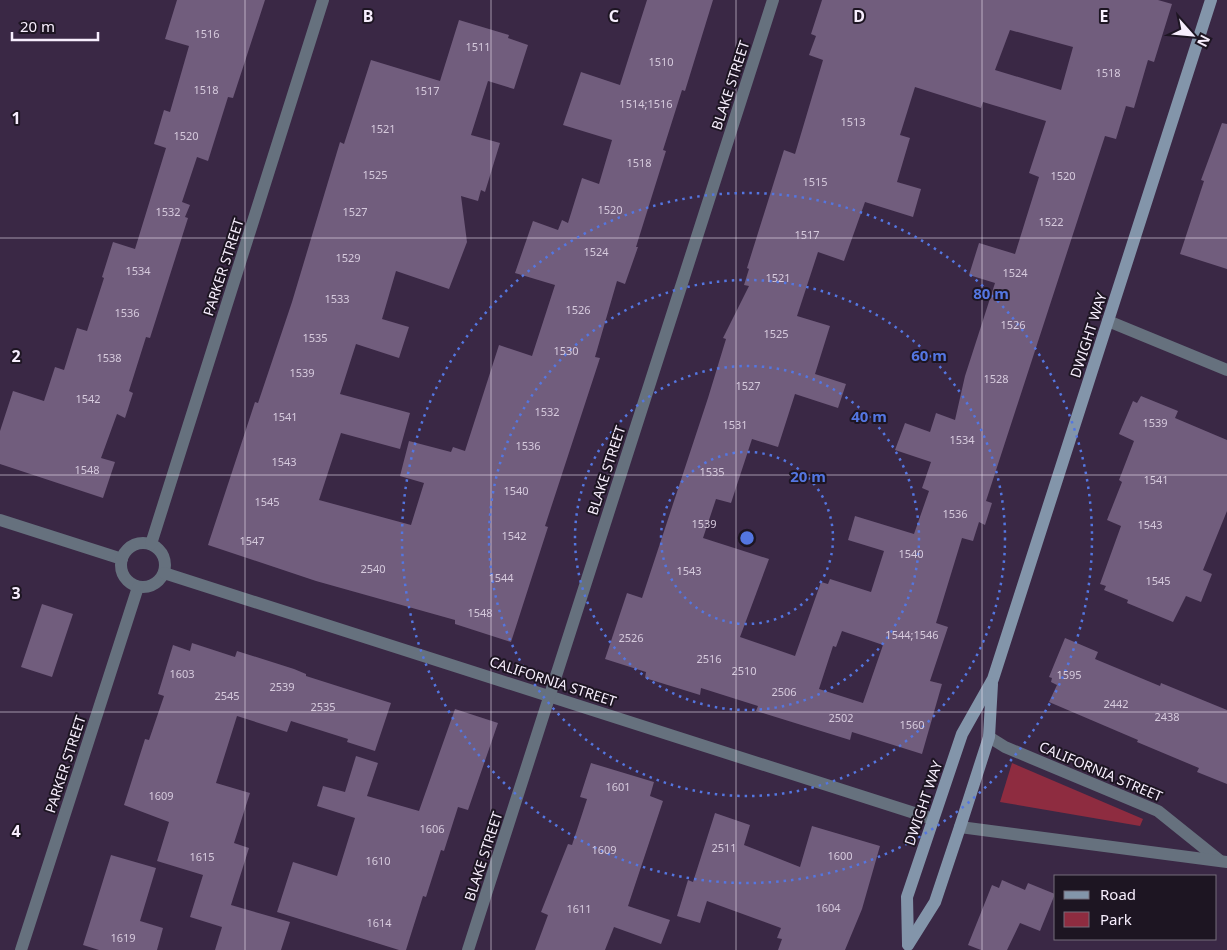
<svg xmlns="http://www.w3.org/2000/svg" width="1227" height="950" font-family="'Noto Sans',sans-serif">
  <style>
    .green { fill: #8e2c40 }
    .building { fill: #715d7d; fill-rule: evenodd }
    .lines { fill: none; stroke-linecap: round; stroke-linejoin: round }
    .street { stroke: #66717e; stroke-width: 12 }
    .secondary { stroke: #8395aa; stroke-width: 12 }
    .grid { fill: none; stroke: #f7eefd; stroke-width: 1; stroke-opacity: 0.55 }
    .ring { fill: none; stroke: #5476e1; stroke-width: 2.5; stroke-dasharray: 2.5 5 }
    .labels { text-anchor: middle; dominant-baseline: central; stroke-width: 4; stroke-linejoin: round; paint-order: stroke }
    .number-label { font-size: 11px; fill: #d6cadd }
    .street-label { font-size: 14px; fill: #f7eefd; stroke: #1d1522 }
    .grid-label { font-size: 16px; text-anchor: middle; font-weight: bold; fill: #f7eefd; stroke: #1d1522; stroke-width: 4; stroke-linejoin: round; paint-order: stroke }
    .centre { fill: #5476e1; stroke: #1d1522; stroke-width: 2.5 }
    .ring-label { font-size: 15px; text-anchor: middle; font-weight: bold; fill: #5476e1; stroke: #1d1522; stroke-width: 4; stroke-linejoin: round; paint-order: stroke }
  </style>
  <rect width="100%" height="100%" fill="#3a2845"/>
  <path class="green" d="M 1012,763 L 1143,819 L 1140,826 L 1000,802 Z"/>
  <g class="building">
    <path d="M 177,0 L 265,0 L 233,98 L 228,97 L 208,161 L 197,157 L 182,202 L 190,205 L 185,217 L 188,218 L 150,338 L 146,337 L 129,391 L 133,393 L 125,418 L 117,414 L 101,458 L 115,462 L 103,498 L 0,464 L 0,431 L 13,391 L 44,401 L 55,367 L 64,370 L 77,328 L 87,331 L 104,278 L 102,277 L 113,242 L 135,249 L 166,148 L 154,144 L 164,110 L 170,112 L 189,46 L 165,39 Z"/>
    <path d="M 647,0 L 713,0 L 685,91 L 682,90 L 663,150 L 666,151 L 636,247 L 638,247 L 625,284 L 617,281 L 595,357 L 600,358 L 545,526 L 548,527 L 511,642 L 455,624 L 455,620 L 316,581 L 208,545 L 255,402 L 258,403 L 292,302 L 340,142 L 344,144 L 371,60 L 440,81 L 459,20 L 509,35 L 508,38 L 528,45 L 514,89 L 488,81 L 471,135 L 500,143 L 485,192 L 481,190 L 478,201 L 461,196 L 467,242 L 449,289 L 396,271 L 382,319 L 409,327 L 399,358 L 356,344 L 340,394 L 410,413 L 400,449 L 341,433 L 319,500 L 411,525 L 424,483 L 400,476 L 409,441 L 451,452 L 453,447 L 465,451 L 499,345 L 532,356 L 555,285 L 515,273 L 533,221 L 558,230 L 562,220 L 568,223 L 582,178 L 599,184 L 612,140 L 563,125 L 581,72 L 620,85 Z"/>
    <path d="M 822,0 L 1158,0 L 1172,4 L 1154,62 L 1148,60 L 1134,108 L 1126,106 L 1116,139 L 1105,136 L 986,501 L 992,503 L 985,525 L 979,522 L 973,541 L 962,538 L 936,623 L 948,627 L 930,681 L 942,684 L 922,754 L 852,732 L 850,740 L 795,723 L 756,711 L 758,706 L 701,688 L 700,695 L 645,678 L 646,672 L 605,659 L 627,593 L 642,598 L 708,398 L 726,339 L 723,338 L 749,286 L 744,285 L 749,269 L 747,268 L 784,150 L 795,154 L 823,60 L 809,55 L 816,36 L 811,34 ZM 1010,30 L 1073,47 L 1061,90 L 995,70 ZM 915,87 L 981,108 L 983,102 L 1046,121 L 1029,173 L 1039,177 L 1015,254 L 979,243 L 969,275 L 995,283 L 965,376 L 955,420 L 936,413 L 930,432 L 905,423 L 895,450 L 931,462 L 922,488 L 929,491 L 914,534 L 855,516 L 848,540 L 884,551 L 871,592 L 830,579 L 828,584 L 821,582 L 795,656 L 740,637 L 769,559 L 703,538 L 716,499 L 731,503 L 752,439 L 778,447 L 795,394 L 838,408 L 846,384 L 815,374 L 830,326 L 797,316 L 818,252 L 844,261 L 865,202 L 913,217 L 921,189 L 897,182 L 910,138 L 900,135 ZM 842,631 L 883,645 L 863,703 L 819,689 L 833,646 L 836,647 Z"/>
    <path d="M 1222,123 L 1227,124 L 1227,269 L 1180,254 L 1204,181 L 1201,180 Z"/>
    <path d="M 1141,396 L 1178,411 L 1175,418 L 1227,440 L 1227,511 L 1203,570 L 1212,574 L 1201,602 L 1186,596 L 1173,622 L 1127,603 L 1128,600 L 1104,590 L 1106,586 L 1100,584 L 1121,526 L 1107,520 L 1122,482 L 1119,480 L 1134,441 L 1119,434 L 1133,401 L 1137,403 Z"/>
    <path d="M 42,604 L 73,614 L 52,677 L 21,667 Z"/>
    <path d="M 1065,638 L 1098,652 L 1095,659 L 1160,686 L 1161,683 L 1227,710 L 1227,784 L 1197,772 L 1199,768 L 1137,742 L 1138,740 L 1049,702 L 1057,685 L 1051,682 L 1052,678 L 1049,677 Z"/>
    <path d="M 192,643 L 235,657 L 237,651 L 294,669 L 306,674 L 306,676 L 391,703 L 375,751 L 347,742 L 348,739 L 291,721 L 287,732 L 237,716 L 216,783 L 250,793 L 234,843 L 249,848 L 231,905 L 290,922 L 281,950 L 215,950 L 222,927 L 190,917 L 203,875 L 157,861 L 169,822 L 124,805 L 145,739 L 149,740 L 164,696 L 158,694 L 173,645 L 190,651 Z"/>
    <path d="M 455,709 L 498,723 L 468,810 L 458,807 L 444,851 L 441,850 L 426,897 L 423,896 L 406,950 L 399,950 L 277,912 L 293,862 L 337,876 L 355,818 L 317,806 L 323,786 L 345,792 L 356,756 L 378,763 L 367,796 L 419,811 Z"/>
    <path d="M 591,763 L 654,782 L 650,796 L 663,801 L 628,906 L 670,920 L 661,944 L 614,927 L 605,950 L 535,950 L 548,915 L 541,912 L 568,844 L 572,845 L 587,799 L 580,797 Z"/>
    <path d="M 715,813 L 750,825 L 744,845 L 800,867 L 812,826 L 880,846 L 862,909 L 845,950 L 778,950 L 782,939 L 777,938 L 781,928 L 707,901 L 700,923 L 677,916 L 688,880 L 693,882 Z"/>
    <path d="M 111,855 L 156,868 L 140,921 L 163,928 L 157,950 L 99,950 L 83,945 Z"/>
    <path d="M 1002,880 L 1025,890 L 1028,883 L 1055,894 L 1040,931 L 1020,923 L 1007,950 L 981,950 L 968,945 L 992,885 L 999,888 Z"/>
  </g>
  <g class="lines">
    <g class="street">
      <path d="M 1108,321 L 1227,370"/>
      <path d="M 0,520 L 122,559"/>
      <circle cx="143" cy="565" r="22"/>
      <path d="M 151,544 L 323,0"/>
      <path d="M 164,573 L 933,819"/>
      <path d="M 989,737 L 1005,747 L 1158,811 L 1219,860"/>
      <path d="M 960,827 L 1227,862"/>
      <path d="M 21,950 L 138,587"/>
      <path d="M 468,950 L 773,0"/>
    </g>
    <g class="secondary">
      <path d="M 908,944 L 907,897 L 962,734 L 993,679 L 1211,0"/>
      <path d="M 908,945 L 935,902 L 960,827 L 989,737 L 992,684"/>
    </g>
  </g>
  <path class="grid" d="M 245,0 L 245,950M 491,0 L 491,950M 736,0 L 736,950M 982,0 L 982,950M 0,238 L 1227,238M 0,475 L 1227,475M 0,712 L 1227,712"/>
  <g class="ring">
    <circle cx="747" cy="538" r="86"/>
    <circle cx="747" cy="538" r="172"/>
    <circle cx="747" cy="538" r="258"/>
    <circle cx="747" cy="538" r="345"/>
  </g>
  <g class="labels">
    <g class="number-label">
      <text x="207" y="33">1516</text>
      <text x="478" y="46">1511</text>
      <text x="661" y="61">1510</text>
      <text x="1108" y="72">1518</text>
      <text x="206" y="89">1518</text>
      <text x="427" y="90">1517</text>
      <text x="646" y="103">1514;1516</text>
      <text x="853" y="121">1513</text>
      <text x="383" y="128">1521</text>
      <text x="186" y="135">1520</text>
      <text x="639" y="162">1518</text>
      <text x="375" y="174">1525</text>
      <text x="1063" y="175">1520</text>
      <text x="815" y="181">1515</text>
      <text x="610" y="209">1520</text>
      <text x="168" y="211">1532</text>
      <text x="355" y="211">1527</text>
      <text x="1051" y="221">1522</text>
      <text x="807" y="234">1517</text>
      <text x="596" y="251">1524</text>
      <text x="348" y="257">1529</text>
      <text x="138" y="270">1534</text>
      <text x="1015" y="272">1524</text>
      <text x="778" y="277">1521</text>
      <text x="337" y="298">1533</text>
      <text x="578" y="309">1526</text>
      <text x="127" y="312">1536</text>
      <text x="1013" y="324">1526</text>
      <text x="776" y="333">1525</text>
      <text x="315" y="337">1535</text>
      <text x="566" y="350">1530</text>
      <text x="109" y="357">1538</text>
      <text x="302" y="372">1539</text>
      <text x="996" y="378">1528</text>
      <text x="748" y="385">1527</text>
      <text x="88" y="398">1542</text>
      <text x="547" y="411">1532</text>
      <text x="285" y="416">1541</text>
      <text x="1155" y="422">1539</text>
      <text x="735" y="424">1531</text>
      <text x="962" y="439">1534</text>
      <text x="528" y="445">1536</text>
      <text x="284" y="461">1543</text>
      <text x="87" y="469">1548</text>
      <text x="712" y="471">1535</text>
      <text x="1156" y="479">1541</text>
      <text x="516" y="490">1540</text>
      <text x="267" y="501">1545</text>
      <text x="955" y="513">1536</text>
      <text x="704" y="523">1539</text>
      <text x="1150" y="524">1543</text>
      <text x="514" y="535">1542</text>
      <text x="252" y="540">1547</text>
      <text x="911" y="553">1540</text>
      <text x="373" y="568">2540</text>
      <text x="689" y="570">1543</text>
      <text x="501" y="577">1544</text>
      <text x="1158" y="580">1545</text>
      <text x="480" y="612">1548</text>
      <text x="912" y="634">1544;1546</text>
      <text x="631" y="637">2526</text>
      <text x="709" y="658">2516</text>
      <text x="744" y="670">2510</text>
      <text x="182" y="673">1603</text>
      <text x="1069" y="674">1595</text>
      <text x="282" y="686">2539</text>
      <text x="784" y="691">2506</text>
      <text x="227" y="695">2545</text>
      <text x="1116" y="703">2442</text>
      <text x="323" y="706">2535</text>
      <text x="1167" y="716">2438</text>
      <text x="841" y="717">2502</text>
      <text x="912" y="724">1560</text>
      <text x="618" y="786">1601</text>
      <text x="161" y="795">1609</text>
      <text x="432" y="828">1606</text>
      <text x="724" y="847">2511</text>
      <text x="604" y="849">1609</text>
      <text x="840" y="855">1600</text>
      <text x="202" y="856">1615</text>
      <text x="378" y="860">1610</text>
      <text x="828" y="907">1604</text>
      <text x="579" y="908">1611</text>
      <text x="379" y="922">1614</text>
      <text x="123" y="937">1619</text>
    </g>
    <g class="street-label">
      <text transform="translate(730 85) rotate(-72)">BLAKE STREET</text>
      <text transform="translate(223 267) rotate(-72)">PARKER STREET</text>
      <text transform="translate(1088 335) rotate(-72)">DWIGHT WAY</text>
      <text transform="translate(606 470) rotate(-72)">BLAKE STREET</text>
      <text transform="translate(553 681) rotate(18)">CALIFORNIA STREET</text>
      <text transform="translate(65 764) rotate(-72)">PARKER STREET</text>
      <text transform="translate(1101 771) rotate(23)">CALIFORNIA STREET</text>
      <text transform="translate(923 803) rotate(-71)">DWIGHT WAY</text>
      <text transform="translate(483 856) rotate(-72)">BLAKE STREET</text>
    </g>
  </g>
  <g class="grid-label">
    <text x="368" y="22">B</text>
    <text x="614" y="22">C</text>
    <text x="859" y="22">D</text>
    <text x="1104" y="22">E</text>
    <text x="16" y="124">1</text>
    <text x="16" y="362">2</text>
    <text x="16" y="599">3</text>
    <text x="16" y="837">4</text>
  </g>
  <circle cx="747" cy="538" r="8" class="centre"/>
  <g class="ring-label">
    <text x="991" y="299">80 m</text>
    <text x="929" y="361">60 m</text>
    <text x="869" y="422">40 m</text>
    <text x="808" y="482">20 m</text>
  </g>
  <rect x="1054" y="875" width="162" height="65" fill="#1d1522" stroke="#746c7a"/>
  <rect x="1064" y="891" width="25" height="8" fill="#8395aa" stroke="#746c7a"/>
  <text x="1100" y="900" font-size="15" fill="#f7eefd">Road</text>
  <rect x="1064" y="912" width="25" height="15" fill="#8e2c40" stroke="#746c7a"/>
  <text x="1100" y="925" font-size="15" fill="#f7eefd">Park</text>
  <g transform="translate(1192 35) rotate(117)" stroke="#1d1522" stroke-width="4" paint-order="stroke">
  <path d="M0-4L9 19L0 12L-9 19Z" fill="#f7eefd"/>
  <text y="-8" font-size="14" font-weight="bold" text-anchor="middle" fill="#f7eefd">N</text>
  </g>
  <path d="M12 32v8h86v-8" fill="none" stroke="#f7eefd" stroke-width="2.5"/>
  <text x="20" y="32" font-size="15" fill="#f7eefd" stroke="#1d1522" stroke-width="4" paint-order="stroke">20 m</text>
</svg>
